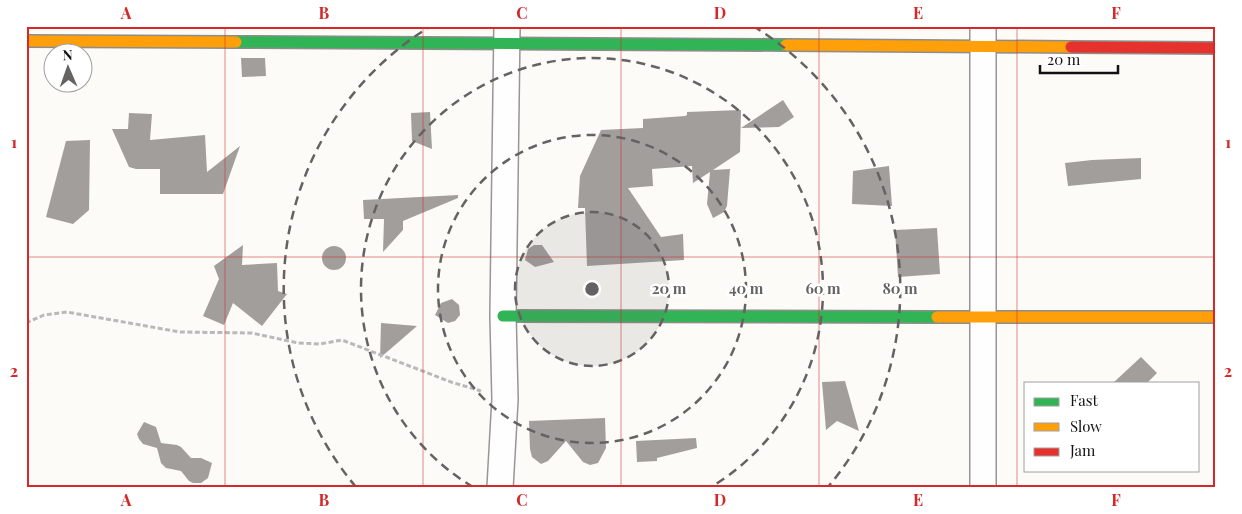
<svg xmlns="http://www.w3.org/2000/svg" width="1242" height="514" font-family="'Playfair Display',serif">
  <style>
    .building { fill: #a19e9c }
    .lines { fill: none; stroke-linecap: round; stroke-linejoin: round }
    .street-casing { stroke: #979695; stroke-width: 28 }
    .fast-casing { stroke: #8e8d8b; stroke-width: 14 }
    .slow-casing { stroke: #8e8d8b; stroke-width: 14 }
    .jam-casing { stroke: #8e8d8b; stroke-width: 14 }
    .path { stroke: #b9b9b8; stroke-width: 3; stroke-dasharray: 5 2.5; stroke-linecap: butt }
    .street { stroke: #fffefe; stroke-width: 25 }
    .fast { stroke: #30b455; stroke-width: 11 }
    .slow { stroke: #ff9f0a; stroke-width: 11 }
    .jam { stroke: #e5322d; stroke-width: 11 }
    .grid { fill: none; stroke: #d62828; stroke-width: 1; stroke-opacity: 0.55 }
    .ring { fill: none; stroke: #646362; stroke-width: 2.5; stroke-dasharray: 9 6 }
    .centre { fill: #646362; stroke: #fff; stroke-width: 2.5 }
    .ring-label { font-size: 15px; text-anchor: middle; font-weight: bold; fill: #646362; stroke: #fff; stroke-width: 5; stroke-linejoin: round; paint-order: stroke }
    .neatline { fill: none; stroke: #d62828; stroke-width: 2 }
    .grid-label { font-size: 16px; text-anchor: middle; font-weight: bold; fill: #d62828 }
  </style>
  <rect width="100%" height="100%" fill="#fdfbf7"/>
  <g class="building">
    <path d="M 241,58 L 265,58 L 266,76 L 242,77 Z"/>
    <path d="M 783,100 L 794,117 L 779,127 L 741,128 Z"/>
    <path d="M 741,110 L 740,152 L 713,170 L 730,169 L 727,206 L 724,212 L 713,218 L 707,204 L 710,172 L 693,183 L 692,166 L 652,169 L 653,186 L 628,188 L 661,237 L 683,234 L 684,260 L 587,266 L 585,208 L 578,208 L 580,176 L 601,130 L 643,128 L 643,119 L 685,116 L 687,115 L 687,112 Z"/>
    <path d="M 430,112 L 432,149 L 412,141 L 411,113 Z"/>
    <path d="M 129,113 L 152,114 L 150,140 L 205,135 L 207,172 L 240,146 L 223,194 L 160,194 L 160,169 L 136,169 L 129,167 L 112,129 L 128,129 Z"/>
    <path d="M 90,140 L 89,210 L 73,224 L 46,217 L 66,141 Z"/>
    <path d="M 1141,158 L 1141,179 L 1068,186 L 1065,163 L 1092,160 Z"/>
    <path d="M 889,166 L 892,206 L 852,204 L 853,171 Z"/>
    <path d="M 458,195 L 458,198 L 403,221 L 403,230 L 383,252 L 384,219 L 364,219 L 363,200 Z"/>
    <path d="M 937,228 L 940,274 L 898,277 L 895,230 Z"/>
    <path d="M 243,245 L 242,265 L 277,263 L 278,291 L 287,294 L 262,326 L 233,303 L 224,325 L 203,316 L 219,279 L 214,266 Z"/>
    <path d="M 534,245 L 542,245 L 554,262 L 535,267 L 525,260 L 528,249 Z"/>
    <circle cx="334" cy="258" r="12"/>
    <path d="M 452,299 L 459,305 L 460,315 L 455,321 L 448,323 L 435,315 L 441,303 Z"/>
    <path d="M 381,323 L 417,326 L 380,358 Z"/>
    <path d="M 1141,357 L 1157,373 L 1147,383 L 1113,383 Z"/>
    <path d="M 845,381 L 859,431 L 837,421 L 826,430 L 822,382 Z"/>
    <path d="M 605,418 L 606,448 L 598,463 L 590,465 L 583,462 L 566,441 L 548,461 L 541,464 L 532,457 L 530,449 L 529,421 Z"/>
    <path d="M 144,422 L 156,427 L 161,443 L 177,445 L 181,447 L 191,458 L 201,458 L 212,463 L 208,478 L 201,483 L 193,483 L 189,481 L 181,471 L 166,468 L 161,463 L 157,448 L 143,444 L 139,439 L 137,434 Z"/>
    <path d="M 696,438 L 697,448 L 657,458 L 657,461 L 637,462 L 636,441 Z"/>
  </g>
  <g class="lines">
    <defs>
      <g id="street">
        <path d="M 500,488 L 505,399 L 503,316 L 507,26"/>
        <path d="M 983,488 L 983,26"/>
      </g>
      <g id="fast">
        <path d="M 236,42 L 786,45"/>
        <path d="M 503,316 L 937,317"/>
      </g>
      <g id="slow">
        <path d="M 26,41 L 236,42"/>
        <path d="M 786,45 L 1071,47"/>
        <path d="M 937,317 L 1216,317"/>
      </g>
      <path id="jam" d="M 1071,47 L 1216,48"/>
    </defs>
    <use href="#street" class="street-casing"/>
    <use href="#fast" class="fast-casing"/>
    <use href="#slow" class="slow-casing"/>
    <use href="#jam" class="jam-casing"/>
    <path class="path" d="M 26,323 L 44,315 L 67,312 L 180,332 L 252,333 L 298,343 L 320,344 L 342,340 L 451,382 L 481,391"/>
    <use href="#street" class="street"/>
    <use href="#fast" class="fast"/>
    <use href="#slow" class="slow"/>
    <use href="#jam" class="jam"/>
  </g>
  <path class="grid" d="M 225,26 L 225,488M 423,26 L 423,488M 621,26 L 621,488M 819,26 L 819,488M 1017,26 L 1017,488M 26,257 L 1216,257"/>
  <circle cx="592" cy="289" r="77" fill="#646362" fill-opacity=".12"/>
  <g class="ring">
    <circle cx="592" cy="289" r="77"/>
    <circle cx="592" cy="289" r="154"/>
    <path d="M473 487A231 231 0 1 1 711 487"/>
    <path d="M356 487A308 308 0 0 1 431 26M753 26A308 308 0 0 1 828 487"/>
  </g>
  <circle cx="592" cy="289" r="8" class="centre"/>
  <g class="ring-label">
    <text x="669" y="294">20 m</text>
    <text x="746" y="294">40 m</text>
    <text x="823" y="294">60 m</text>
    <text x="900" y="294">80 m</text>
  </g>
  <rect width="1242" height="514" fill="none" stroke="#ffffff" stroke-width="55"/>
  <rect x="1024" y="382" width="175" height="90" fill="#ffffff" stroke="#a0a0a0"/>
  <rect x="1034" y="398" width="25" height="8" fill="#30b455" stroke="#a0a0a0"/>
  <text x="1070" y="406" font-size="15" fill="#111111">Fast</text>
  <rect x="1034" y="423" width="25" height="8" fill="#ff9f0a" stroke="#a0a0a0"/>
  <text x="1070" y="432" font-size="15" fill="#111111">Slow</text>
  <rect x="1034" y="448" width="25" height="8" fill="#e5322d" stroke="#a0a0a0"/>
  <text x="1070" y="456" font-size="15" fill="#111111">Jam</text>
  <g transform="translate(68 68) rotate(358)"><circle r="24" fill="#ffffff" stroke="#a0a0a0"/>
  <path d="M0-4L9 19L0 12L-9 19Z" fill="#646362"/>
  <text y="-8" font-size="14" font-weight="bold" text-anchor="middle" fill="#111111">N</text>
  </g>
  <path d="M1040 65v8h78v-8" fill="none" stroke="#111111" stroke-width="2.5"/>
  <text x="1047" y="65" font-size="15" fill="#111111" stroke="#ffffff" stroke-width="4" paint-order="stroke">20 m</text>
  <rect x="28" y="28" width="1186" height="458" class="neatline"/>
  <g class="grid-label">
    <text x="126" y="19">A</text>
    <text x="324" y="19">B</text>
    <text x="522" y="19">C</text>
    <text x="720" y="19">D</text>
    <text x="918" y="19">E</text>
    <text x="1116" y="19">F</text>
    <text x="14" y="148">1</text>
    <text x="1228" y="148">1</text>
    <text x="14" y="377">2</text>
    <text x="1228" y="377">2</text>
    <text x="126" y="506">A</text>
    <text x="324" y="506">B</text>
    <text x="522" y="506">C</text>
    <text x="720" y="506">D</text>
    <text x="918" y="506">E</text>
    <text x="1116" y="506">F</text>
  </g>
</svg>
